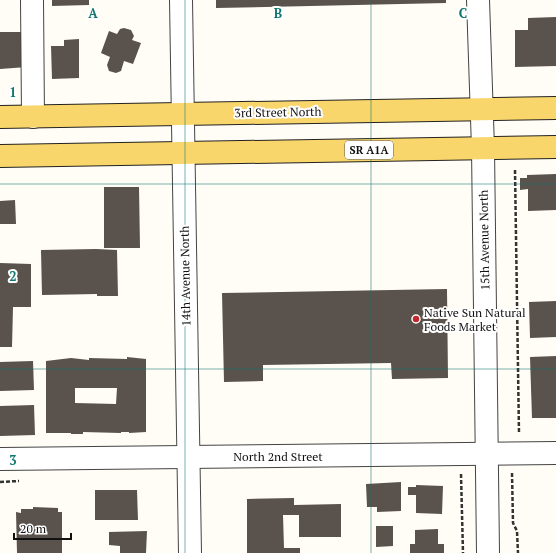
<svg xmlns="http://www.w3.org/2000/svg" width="556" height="553" font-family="'PT Serif',serif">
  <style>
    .building { fill: #5a524d; fill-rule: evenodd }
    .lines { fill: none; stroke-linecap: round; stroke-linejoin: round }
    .minor-casing { stroke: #444; stroke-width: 24 }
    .major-casing { stroke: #222; stroke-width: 24 }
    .path { stroke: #333; stroke-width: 2.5; stroke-dasharray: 4 2; stroke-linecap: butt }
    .minor { stroke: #fff; stroke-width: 22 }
    .major { stroke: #f9d66b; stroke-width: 22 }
    .grid { fill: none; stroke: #0f766e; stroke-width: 1; stroke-opacity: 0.55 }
    .poi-dot { fill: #c4262e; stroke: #fff; stroke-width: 1.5 }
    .labels { text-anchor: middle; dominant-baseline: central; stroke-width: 4; stroke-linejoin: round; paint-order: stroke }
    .shield { fill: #fff; stroke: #585858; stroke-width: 1 }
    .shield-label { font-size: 11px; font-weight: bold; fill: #111 }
    .street-label { font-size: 12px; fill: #111; stroke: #fff }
    .poi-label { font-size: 12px; fill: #111; stroke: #fff; text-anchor: start }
    .grid-label { font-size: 13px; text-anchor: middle; font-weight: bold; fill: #0f766e; stroke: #fff; stroke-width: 4; stroke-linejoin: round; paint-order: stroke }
  </style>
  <rect width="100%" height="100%" fill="#fffdf5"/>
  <g class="building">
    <path d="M 52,0 L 89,0 L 89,5 L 52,6 Z"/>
    <path d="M 216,0 L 446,0 L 446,3 L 216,8 Z"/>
    <path d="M 556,17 L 556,66 L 515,67 L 515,30 L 528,30 L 528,18 Z"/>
    <path d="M 124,28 L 131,30 L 134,36 L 132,40 L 141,43 L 133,64 L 124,61 L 121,71 L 116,73 L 109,71 L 107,65 L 110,57 L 101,53 L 109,31 L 117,34 L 120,29 Z"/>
    <path d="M 0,32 L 27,32 L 27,67 L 0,69 Z"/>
    <path d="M 79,39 L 79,78 L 52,79 L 51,46 L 64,46 L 64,40 Z"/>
    <path d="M 556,174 L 556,210 L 528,211 L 528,189 L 520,190 L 520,178 L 527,178 L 527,175 Z"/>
    <path d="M 104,187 L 139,187 L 140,248 L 104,248 Z"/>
    <path d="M 15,200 L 16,224 L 0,224 L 0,201 Z"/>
    <path d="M 96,249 L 117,250 L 118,296 L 97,296 L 97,280 L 97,294 L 42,295 L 41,250 Z"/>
    <path d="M 0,263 L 31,264 L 31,307 L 13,307 L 12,347 L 0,347 Z"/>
    <path d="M 447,289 L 448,378 L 392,379 L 391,363 L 263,365 L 263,381 L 224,382 L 222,293 Z"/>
    <path d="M 556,301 L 556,337 L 530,338 L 529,302 Z"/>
    <path d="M 556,356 L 556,418 L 532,418 L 530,357 Z"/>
    <path d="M 127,357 L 146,359 L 146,432 L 129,433 L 129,432 L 121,432 L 121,433 L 83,432 L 83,434 L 71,434 L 71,433 L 46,433 L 46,361 L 71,358 L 89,360 L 89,358 L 127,359 ZM 75,388 L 117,388 L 116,404 L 75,403 Z"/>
    <path d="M 33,361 L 34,390 L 0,391 L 0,362 Z"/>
    <path d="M 34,405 L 35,435 L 0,436 L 0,406 Z"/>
    <path d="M 401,482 L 401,511 L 377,512 L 377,507 L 367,507 L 366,484 Z"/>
    <path d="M 416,485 L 443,486 L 442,514 L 416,513 L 416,495 L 408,495 L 408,487 L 416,487 Z"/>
    <path d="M 95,490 L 137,490 L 138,520 L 95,520 Z"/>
    <path d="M 294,498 L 294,505 L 341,504 L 341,537 L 299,537 L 299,515 L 283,515 L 284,548 L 300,548 L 300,553 L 247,553 L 247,499 Z"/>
    <path d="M 33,507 L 58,508 L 58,512 L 62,512 L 62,553 L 17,553 L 16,512 L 21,513 L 21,509 L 33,509 Z"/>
    <path d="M 376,526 L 393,526 L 393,546 L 376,547 Z"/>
    <path d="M 438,529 L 438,544 L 444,544 L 444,553 L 410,553 L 410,544 L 415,544 L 415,530 Z"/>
    <path d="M 147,531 L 146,553 L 120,553 L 120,546 L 109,545 L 109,532 Z"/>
  </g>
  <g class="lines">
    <defs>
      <g id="minor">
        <path d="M 32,0 L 33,117"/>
        <path d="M 181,0 L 190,553"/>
        <path d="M 478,0 L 483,148 L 488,553"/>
        <path d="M 0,459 L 556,453"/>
      </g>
      <g id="major">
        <path d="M 0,117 L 556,108"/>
        <path d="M 0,156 L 556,147"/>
      </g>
    </defs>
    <use href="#minor" class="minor-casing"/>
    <use href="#major" class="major-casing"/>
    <g class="path">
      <path d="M 515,170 L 519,434"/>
      <path d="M 512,473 L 513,523 L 517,531 L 518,553"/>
      <path d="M 461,474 L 463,553"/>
      <path d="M 0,482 L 19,481"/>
    </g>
    <use href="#minor" class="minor"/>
    <use href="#major" class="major"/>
  </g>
  <path class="grid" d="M 185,0 L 185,553M 371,0 L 371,553M 0,184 L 556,184M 0,369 L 556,369"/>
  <circle class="poi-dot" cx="416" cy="319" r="4"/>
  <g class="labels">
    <rect class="shield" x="345" y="141" width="48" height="18" rx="3"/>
    <g class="shield-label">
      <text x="369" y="150">SR A1A</text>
    </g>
    <g class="street-label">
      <text transform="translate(278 112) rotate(-1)">3rd Street North</text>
      <text transform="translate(484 240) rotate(-91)">15th Avenue North</text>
      <text transform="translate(185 276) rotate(-91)">14th Avenue North</text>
      <text x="278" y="456">North 2nd Street</text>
    </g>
    <g class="poi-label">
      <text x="424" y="312">Native Sun Natural<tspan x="424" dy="14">Foods Market</tspan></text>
    </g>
  </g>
  <g class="grid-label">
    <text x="93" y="18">A</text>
    <text x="278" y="18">B</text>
    <text x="463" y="18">C</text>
    <text x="13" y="97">1</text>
    <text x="13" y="281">2</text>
    <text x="13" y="465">3</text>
  </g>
  <path d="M14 533v6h57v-6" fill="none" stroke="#111111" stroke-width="2"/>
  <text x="20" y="533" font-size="12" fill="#111111" stroke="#ffffff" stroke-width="3" paint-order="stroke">20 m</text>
</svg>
